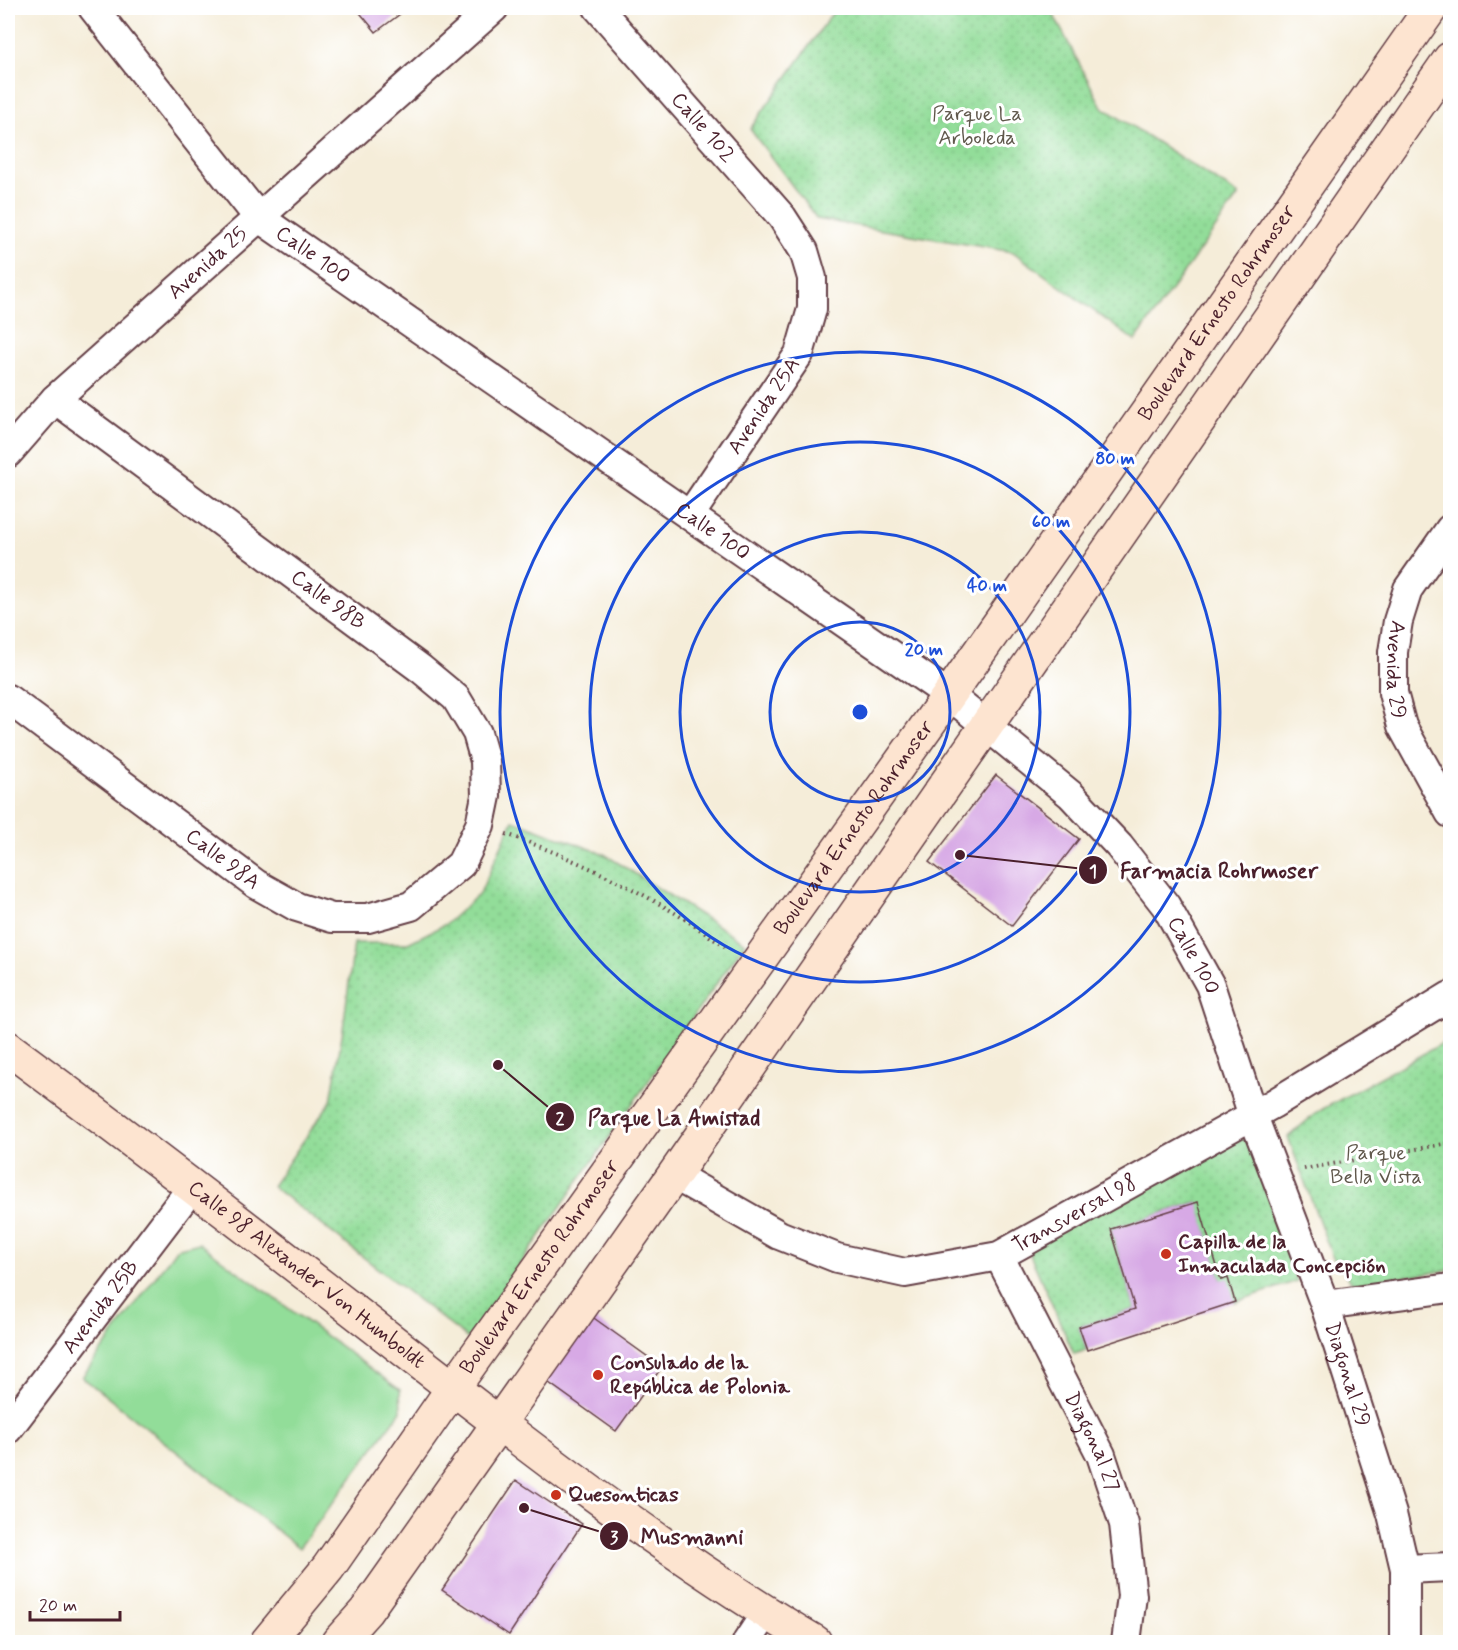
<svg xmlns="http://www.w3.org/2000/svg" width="1458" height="1650" font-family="Mynerve,sans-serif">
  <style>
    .grass { fill: #92dd99; stroke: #6e7e62; stroke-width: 1.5 }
    .park { fill: url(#park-dots); stroke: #6e7e62; stroke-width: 1.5 }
    .building { fill: #d7a9e5 }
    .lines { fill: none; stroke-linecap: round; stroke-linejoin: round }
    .street-casing { stroke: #643e45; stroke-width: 32 }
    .secondary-casing { stroke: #643e45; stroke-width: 36 }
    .path { stroke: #643e45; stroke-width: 4; stroke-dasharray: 1.5 4.5; stroke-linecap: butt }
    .street { stroke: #fff; stroke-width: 28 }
    .secondary { stroke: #fde4d0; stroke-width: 33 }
    .ring { fill: none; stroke: #1d4ed8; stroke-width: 3 }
    .poi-dot { fill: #c8321e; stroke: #fff; stroke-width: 2 }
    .labels { text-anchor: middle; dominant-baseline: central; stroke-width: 6; stroke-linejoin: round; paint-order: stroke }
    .park-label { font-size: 21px; fill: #60584c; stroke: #fff }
    .street-label { font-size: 21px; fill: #4a1f2b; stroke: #fff }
    .poi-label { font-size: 21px; font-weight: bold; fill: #4a1f2b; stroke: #fff; text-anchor: start }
    .centre { fill: #1d4ed8; stroke: #fff; stroke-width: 3 }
    .ring-label { font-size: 18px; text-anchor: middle; font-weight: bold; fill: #1d4ed8; stroke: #fff; stroke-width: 6; stroke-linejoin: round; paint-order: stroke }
    .leader { fill: none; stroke: #4a1f2b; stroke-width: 2 }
    .callout-dot { fill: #4a1f2b; stroke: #fff; stroke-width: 2 }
    .mark-label { font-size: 18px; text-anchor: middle; font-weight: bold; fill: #fff }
    .callout-label { font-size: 22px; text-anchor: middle; font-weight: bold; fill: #4a1f2b; stroke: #fff; stroke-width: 6; stroke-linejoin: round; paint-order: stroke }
  </style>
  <defs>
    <pattern id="park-dots" width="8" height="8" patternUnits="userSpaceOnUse" patternTransform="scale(1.5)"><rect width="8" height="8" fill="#92dd99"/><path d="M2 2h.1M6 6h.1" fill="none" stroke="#7fbd84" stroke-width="1.8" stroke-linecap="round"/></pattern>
  </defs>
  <rect width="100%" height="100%" fill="#fff"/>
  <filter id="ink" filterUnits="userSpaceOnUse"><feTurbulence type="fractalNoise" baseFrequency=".0167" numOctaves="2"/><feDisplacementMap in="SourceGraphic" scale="12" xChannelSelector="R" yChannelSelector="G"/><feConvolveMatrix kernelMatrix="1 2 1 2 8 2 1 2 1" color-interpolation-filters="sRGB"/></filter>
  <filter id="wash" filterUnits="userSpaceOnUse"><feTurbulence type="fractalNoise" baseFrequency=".008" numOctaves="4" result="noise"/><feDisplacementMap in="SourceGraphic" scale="24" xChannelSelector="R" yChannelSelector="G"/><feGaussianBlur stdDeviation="1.35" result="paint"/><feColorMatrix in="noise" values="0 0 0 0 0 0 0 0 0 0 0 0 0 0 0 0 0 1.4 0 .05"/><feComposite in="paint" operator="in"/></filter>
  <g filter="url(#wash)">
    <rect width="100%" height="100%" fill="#f5edd9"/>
    <path class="grass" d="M 199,1243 L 400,1390 L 401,1411 L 299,1548 L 82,1377 L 176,1249 Z"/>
    <g class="park">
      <path d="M 836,8 L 1050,8 L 1102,107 L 1239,195 L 1135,341 L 1013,252 L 817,219 L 750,129 Z"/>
      <path d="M 513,820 L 604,854 L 745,943 L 468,1339 L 272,1186 L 331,1101 L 343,1029 L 354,943 L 408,943 L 446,924 L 480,893 Z"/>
      <path d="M 1450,1039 L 1450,1270 L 1353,1285 L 1332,1256 L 1288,1137 L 1317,1112 Z"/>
      <path d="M 1247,1131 L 1297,1281 L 1235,1302 L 1221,1280 L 1197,1202 L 1111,1229 L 1135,1309 L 1079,1327 L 1087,1350 L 1074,1354 L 1027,1248 Z"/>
    </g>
    <g id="blocks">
      <g class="building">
        <path d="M 356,8 L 397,8 L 400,14 L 376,32 Z"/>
        <path d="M 996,775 L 1079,839 L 1012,926 L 929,862 Z"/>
        <path d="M 1198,1202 L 1221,1280 L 1228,1278 L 1235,1302 L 1087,1350 L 1079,1327 L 1135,1309 L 1111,1229 Z"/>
        <path d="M 591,1316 L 662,1367 L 616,1431 L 545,1380 Z"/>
        <path d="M 516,1480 L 582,1524 L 509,1635 L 442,1590 Z"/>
      </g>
    </g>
  </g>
  <g filter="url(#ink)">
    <use href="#blocks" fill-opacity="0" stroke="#643e45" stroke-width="1.5"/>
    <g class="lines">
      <defs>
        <g id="street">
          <path id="s1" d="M 93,8 L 258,217 L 949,695 L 1071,795 L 1119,846 L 1166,906 L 1210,985 L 1253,1116 L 1325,1305 L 1392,1514 L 1405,1569 L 1405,1642"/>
          <path id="s2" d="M 598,8 L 782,217 L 804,251 L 812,278 L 812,309 L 799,354 L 690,515"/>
          <path id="s3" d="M 8,453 L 55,399 L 494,8"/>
          <path id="s4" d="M 1450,529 L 1408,589 L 1398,621 L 1393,652 L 1393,693 L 1402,726 L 1450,813"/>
          <path id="s5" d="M 8,699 L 256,884 L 297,907 L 332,918 L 368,918 L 411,906 L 461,864 L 480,825 L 486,796 L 485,761 L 477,733 L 456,698 L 421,669 L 55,399"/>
          <path id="s6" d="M 674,1175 L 779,1235 L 837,1258 L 905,1273 L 999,1256 L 1273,1104 L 1450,996"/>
          <path id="s7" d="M 999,1256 L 1101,1455 L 1124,1524 L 1132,1596 L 1126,1642"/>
          <path d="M 1325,1305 L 1450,1288"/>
          <path id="s8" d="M 8,1429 L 193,1186"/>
          <path d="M 1405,1569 L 1450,1567"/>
          <path d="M 747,1642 L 766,1613"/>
        </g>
        <g id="secondary">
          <path id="s9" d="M 8,1048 C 132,1140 255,1234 377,1329 C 518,1439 660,1550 815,1642"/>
          <path id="s10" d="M 267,1642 L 328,1568 L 453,1388 L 949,695 L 1431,8"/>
          <path d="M 338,1642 L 366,1611 L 674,1175 L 1450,59"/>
        </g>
      </defs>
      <use href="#street" class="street-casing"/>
      <use href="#secondary" class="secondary-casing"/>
      <g class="path">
        <path d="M 506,834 C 563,854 619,880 670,910 C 690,922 709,936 728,949"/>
        <path d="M 1304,1169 L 1450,1143"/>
      </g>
      <use href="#street" class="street"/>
      <use href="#secondary" class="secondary"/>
    </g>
  </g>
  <g class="ring">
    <circle cx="860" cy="712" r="90"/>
    <circle cx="860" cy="712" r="180"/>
    <circle cx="860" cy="712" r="270"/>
    <circle cx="860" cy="712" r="360"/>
  </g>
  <g class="poi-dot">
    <circle cx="1166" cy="1254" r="6"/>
    <circle cx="598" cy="1375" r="6"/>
    <circle cx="556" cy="1495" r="6"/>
  </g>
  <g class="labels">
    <g class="park-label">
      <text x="977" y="114">Parque La<tspan x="977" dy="24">Arboleda</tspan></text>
      <text x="1376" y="1153">Parque<tspan x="1376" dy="24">Bella Vista</tspan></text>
    </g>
    <g class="street-label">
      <text stroke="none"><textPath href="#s2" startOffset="159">Calle 102</textPath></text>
      <text stroke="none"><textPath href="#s1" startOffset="333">Calle 100</textPath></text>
      <text stroke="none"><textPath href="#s3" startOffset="276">Avenida 25</textPath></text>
      <text stroke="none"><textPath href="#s10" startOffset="1634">Boulevard Ernesto Rohrmoser</textPath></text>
      <text transform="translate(764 406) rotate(-56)">Avenida 25A</text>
      <text stroke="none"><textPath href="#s1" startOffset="819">Calle 100</textPath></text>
      <text transform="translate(328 600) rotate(36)">Calle 98B</text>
      <text stroke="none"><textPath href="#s4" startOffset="156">Avenida 29</textPath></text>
      <text stroke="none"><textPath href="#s10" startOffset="1004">Boulevard Ernesto Rohrmoser</textPath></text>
      <text stroke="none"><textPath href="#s5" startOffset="268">Calle 98A</textPath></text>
      <text stroke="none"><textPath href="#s1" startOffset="1467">Calle 100</textPath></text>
      <text stroke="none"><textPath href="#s6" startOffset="435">Transversal 98</textPath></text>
      <text stroke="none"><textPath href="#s10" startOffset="464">Boulevard Ernesto Rohrmoser</textPath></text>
      <text stroke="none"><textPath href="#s9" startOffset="375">Calle 98 Alexander Von Humboldt</textPath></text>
      <text stroke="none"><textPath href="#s8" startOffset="153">Avenida 25B</textPath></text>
      <text stroke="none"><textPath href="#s1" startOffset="1914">Diagonal 29</textPath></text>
      <text stroke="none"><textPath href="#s7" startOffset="208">Diagonal 27</textPath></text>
    </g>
    <g class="poi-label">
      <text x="1178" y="1242">Capilla de la<tspan x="1178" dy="24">Inmaculada Concepción</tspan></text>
      <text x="610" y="1363">Consulado de la<tspan x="610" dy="24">República de Polonia</tspan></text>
      <text x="568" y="1495">Quesonticas</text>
    </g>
  </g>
  <circle cx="860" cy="712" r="9" class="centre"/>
  <g class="ring-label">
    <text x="1115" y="464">80 m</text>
    <text x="1051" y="527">60 m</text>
    <text x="987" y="591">40 m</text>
    <text x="924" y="655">20 m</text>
  </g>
  <path class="leader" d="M960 855L1093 870M498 1065L560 1117M524 1508L614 1536"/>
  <g class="callout-dot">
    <circle cx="960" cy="855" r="6"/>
    <circle cx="498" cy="1065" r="6"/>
    <circle cx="524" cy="1508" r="6"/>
    <circle cx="1093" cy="870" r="15"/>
    <circle cx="560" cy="1117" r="15"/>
    <circle cx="614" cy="1536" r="15"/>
  </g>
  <g class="mark-label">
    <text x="1093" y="877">1</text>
    <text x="560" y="1124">2</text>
    <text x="614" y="1543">3</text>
  </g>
  <g class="callout-label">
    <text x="1219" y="878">Farmacia Rohrmoser</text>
    <text x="674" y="1125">Parque La Amistad</text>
    <text x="692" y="1544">Musmanni</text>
  </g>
  <rect width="1458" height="1650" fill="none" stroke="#fff" stroke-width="30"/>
  <path d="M30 1611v9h90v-9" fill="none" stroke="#4a1f2b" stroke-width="3"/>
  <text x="39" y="1611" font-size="18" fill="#4a1f2b" stroke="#ffffff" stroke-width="4.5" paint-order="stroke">20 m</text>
</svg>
